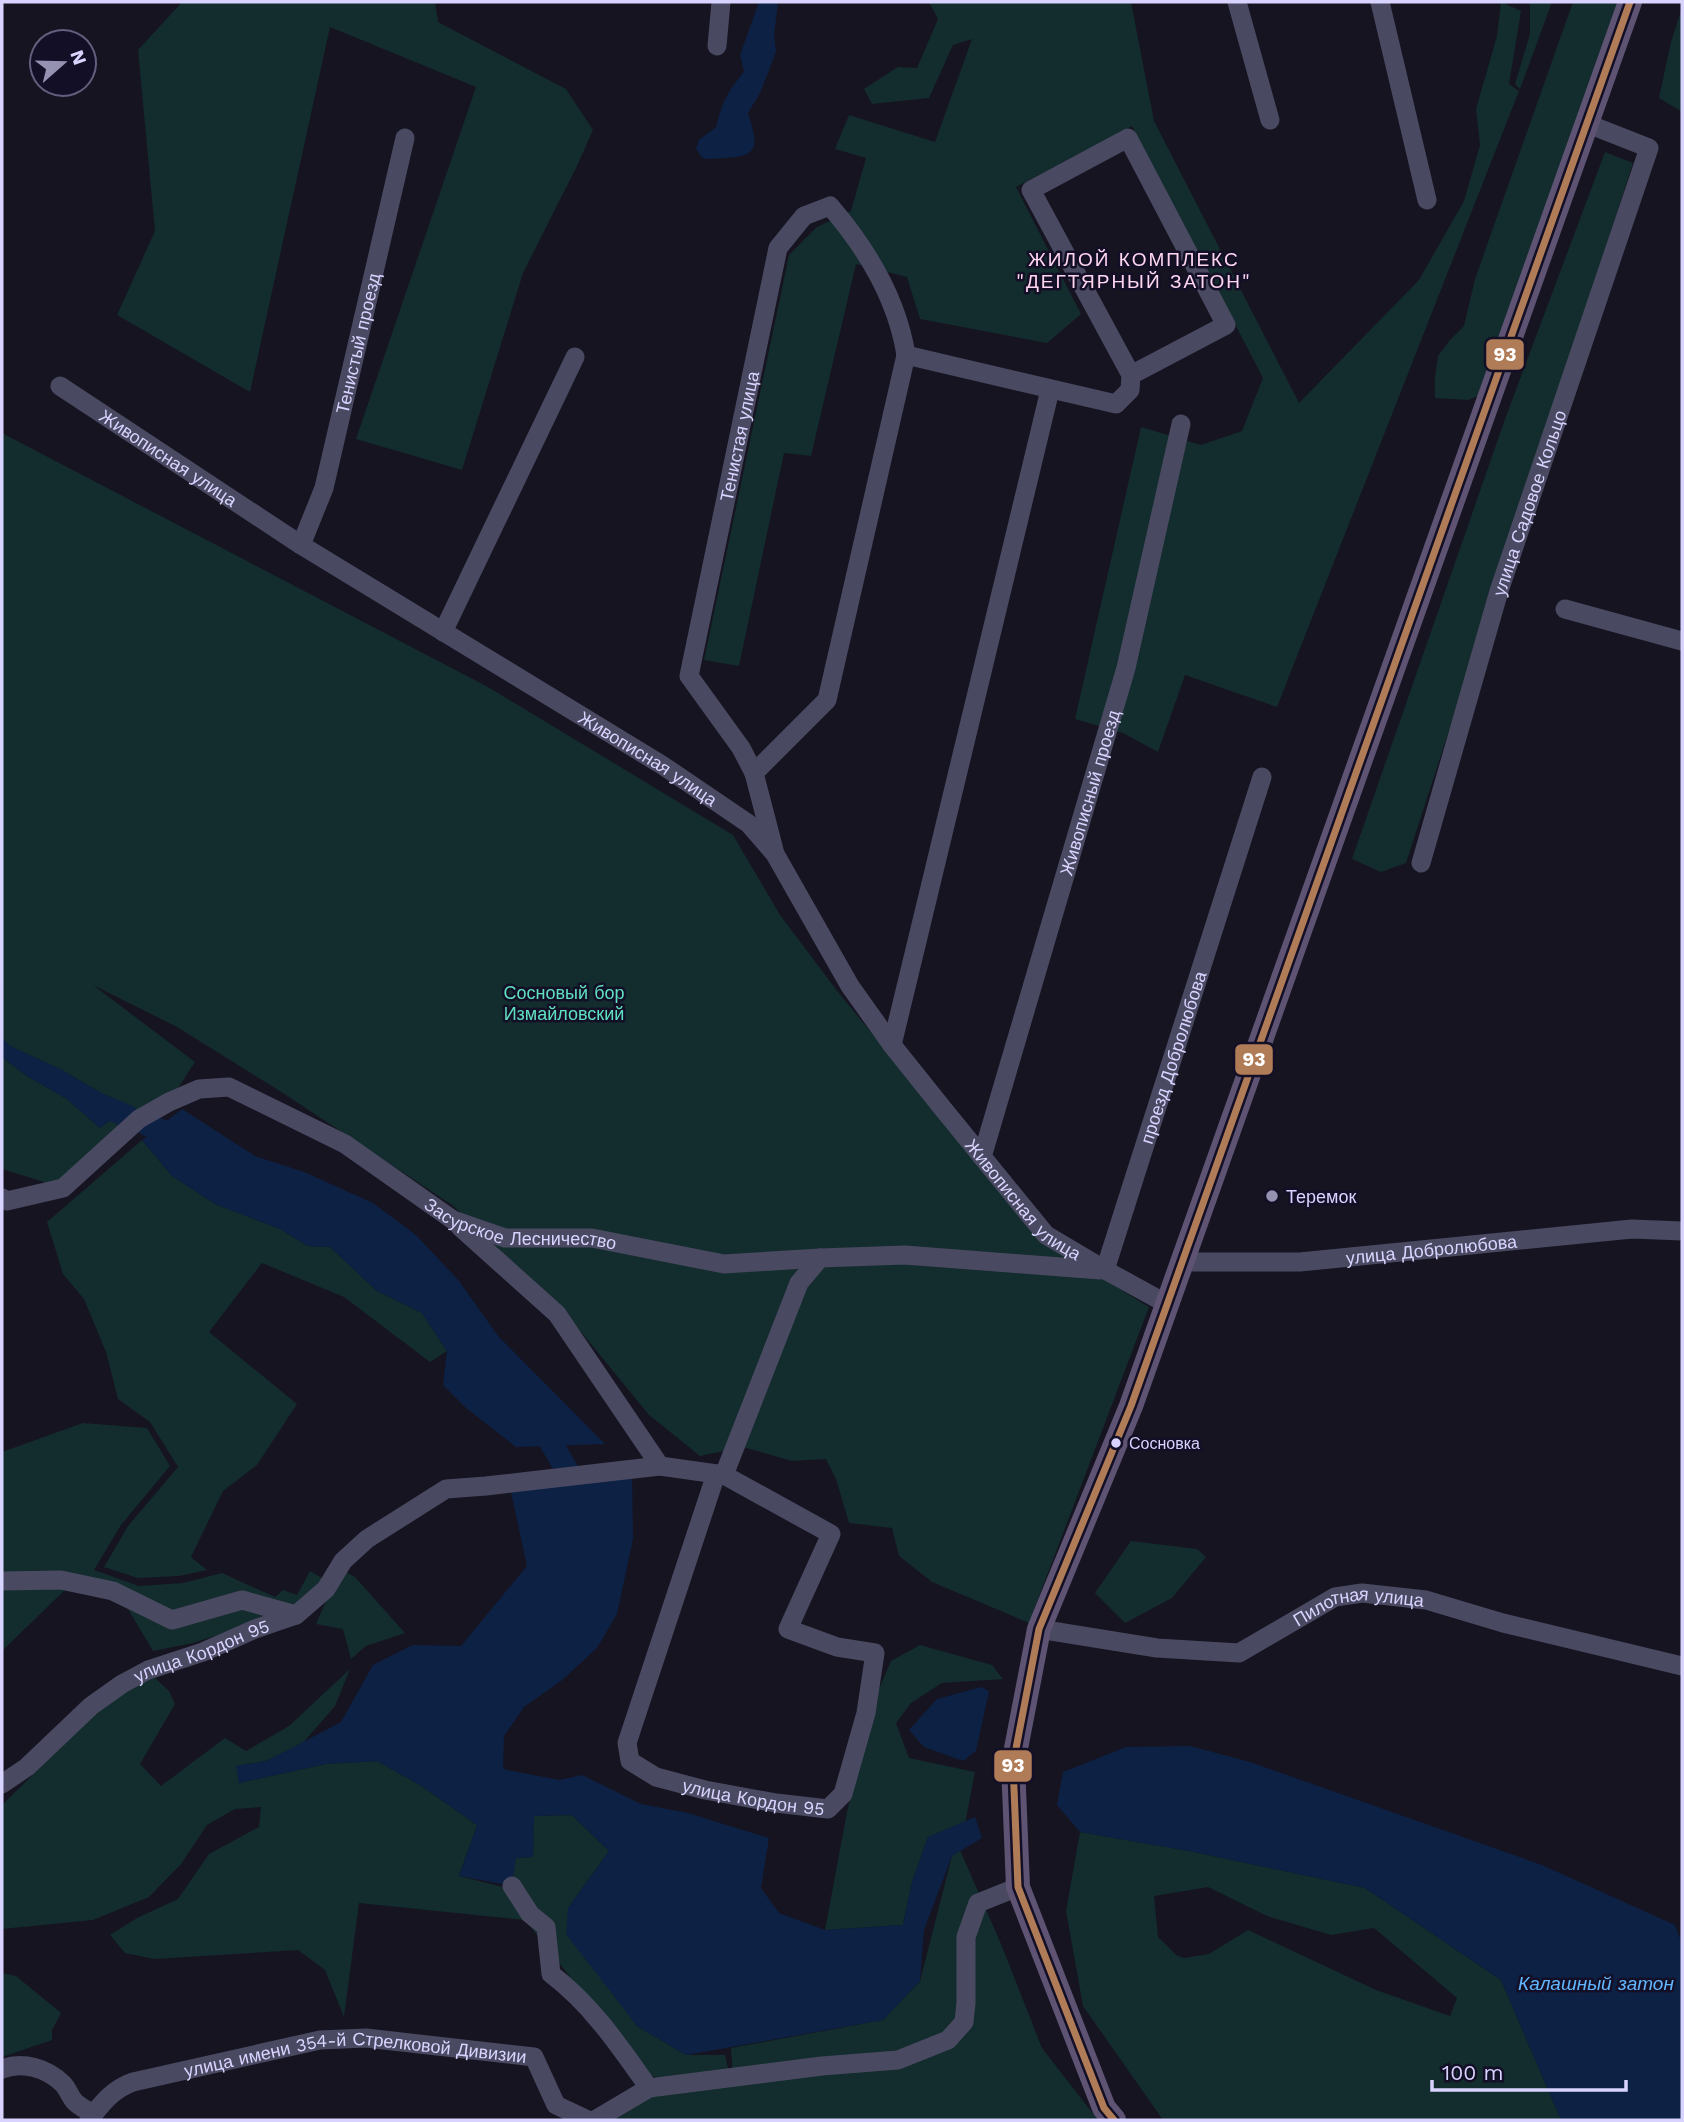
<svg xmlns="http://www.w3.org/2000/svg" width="1684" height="2122" font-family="'Work Sans',sans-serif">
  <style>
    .green { fill: #132c2d; fill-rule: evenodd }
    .water { fill: #0d2144 }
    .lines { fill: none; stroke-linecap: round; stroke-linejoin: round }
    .river { stroke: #0d2144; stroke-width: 23 }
    .minor { stroke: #4a4962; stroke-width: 19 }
    .major { stroke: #5e5373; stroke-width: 24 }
    .bus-1-casing { stroke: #130f26; stroke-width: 12 }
    .bus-1 { stroke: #b07c57; stroke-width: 7 }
    .poi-dot { fill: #9591b1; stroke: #130f26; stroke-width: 2.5 }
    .bus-dot { fill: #d9d4ff; stroke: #130f26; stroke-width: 2.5 }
    .labels { text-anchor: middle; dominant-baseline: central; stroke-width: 5; stroke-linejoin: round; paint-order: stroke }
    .bus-label { font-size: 16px; fill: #d9d4ff; stroke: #130f26; text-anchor: start }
    .street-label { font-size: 18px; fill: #d9d4ff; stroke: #130f26 }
    .park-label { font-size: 18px; fill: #5fe0c0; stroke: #130f26 }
    .poi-label { font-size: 18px; fill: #d9d4ff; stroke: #130f26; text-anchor: start }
    .neighbourhood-label { font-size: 19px; letter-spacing: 2px; fill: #ffd6f0; stroke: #130f26 }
    .water-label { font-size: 19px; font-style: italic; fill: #62b6ff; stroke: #130f26 }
    .line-badge { stroke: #130f26; stroke-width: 2.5 }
    .badge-label { font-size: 19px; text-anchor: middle; font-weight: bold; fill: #fff }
  </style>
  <rect width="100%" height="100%" fill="#161421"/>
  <g class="green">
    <path d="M 182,2 L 435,2 L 438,22 L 566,89 L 593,130 L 577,166 L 523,273 L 462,470 L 356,439 L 476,87 L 330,27 L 250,392 L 117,315 L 155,231 L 138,50 Z"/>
    <path d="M 929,2 L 1131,2 L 1154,121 L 1299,403 L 1419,280 L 1464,201 L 1480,145 L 1476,109 L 1497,36 L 1501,2 L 1521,11 L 1509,84 L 1519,91 L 1277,707 L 1185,675 L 1158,752 L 1123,733 L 1075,719 L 1141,427 L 1201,445 L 1242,431 L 1263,378 L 1132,126 L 1016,187 L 1081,314 L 1047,343 L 920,319 L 907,277 L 856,264 L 811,456 L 784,453 L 739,666 L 704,660 L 789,255 L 817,227 L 851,211 L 866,158 L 835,149 L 849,115 L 935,142 L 972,39 L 953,45 L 929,98 L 872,104 L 864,89 L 898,67 L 917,68 L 938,19 Z"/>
    <path d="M 1527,2 L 1552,2 L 1520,89 L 1515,84 L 1530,34 L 1530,5 Z"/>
    <path d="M 1573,2 L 1618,2 L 1478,396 L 1468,400 L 1435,398 L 1435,377 L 1438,356 L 1450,340 L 1464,326 L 1475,279 Z"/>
    <path d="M 1682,8 L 1682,112 L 1659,98 L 1671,42 Z"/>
    <path d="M 1605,152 L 1633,163 L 1406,863 L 1381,872 L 1352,859 L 1505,419 Z"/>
    <path d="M 2,433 L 488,687 L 733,835 L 780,915 L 838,992 L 1043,1242 L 1149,1307 L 1029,1623 L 932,1582 L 899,1556 L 892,1528 L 849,1523 L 836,1479 L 826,1459 L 792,1461 L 743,1447 L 700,1456 L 649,1415 L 564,1311 L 452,1205 L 283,1093 L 177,1027 L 93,985 L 195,1062 L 169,1102 L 63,1188 L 2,1169 L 2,1057 L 27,1076 L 67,1099 L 100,1128 L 126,1108 L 62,1070 L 10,1046 L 2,1038 L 2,997 L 4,992 L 2,990 Z"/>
    <path d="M 142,1140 L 172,1176 L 215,1204 L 280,1229 L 308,1246 L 330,1247 L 377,1291 L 422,1313 L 447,1351 L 430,1362 L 344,1297 L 262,1263 L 209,1332 L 297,1404 L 257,1465 L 223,1491 L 191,1557 L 207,1570 L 179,1576 L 138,1578 L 104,1567 L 128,1526 L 178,1467 L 150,1422 L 118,1399 L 106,1352 L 84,1299 L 63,1274 L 47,1222 Z"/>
    <path d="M 83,1423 L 147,1428 L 170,1466 L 121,1525 L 94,1570 L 139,1586 L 183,1583 L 222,1573 L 275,1597 L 283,1590 L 297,1595 L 310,1571 L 322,1578 L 333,1565 L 355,1577 L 405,1633 L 366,1646 L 351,1659 L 343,1629 L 316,1624 L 326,1601 L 193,1643 L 153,1651 L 128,1609 L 83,1588 L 67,1588 L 2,1651 L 2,1452 Z"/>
    <path d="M 1131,1541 L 1197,1549 L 1206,1557 L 1172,1598 L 1125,1623 L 1095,1593 Z"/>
    <path d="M 920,1645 L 992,1665 L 1003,1679 L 942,1683 L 911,1703 L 896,1723 L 909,1758 L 975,1772 L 960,1850 L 1001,1944 L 1042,2048 L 1098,2120 L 605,2120 L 651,2093 L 733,2077 L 731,2048 L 883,2020 L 920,1981 L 952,1856 L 928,1837 L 912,1882 L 903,1925 L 825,1930 L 847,1812 L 875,1698 L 891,1661 Z"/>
    <path d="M 350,1669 L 335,1706 L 302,1744 L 266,1761 L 237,1766 L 239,1783 L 326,1764 L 377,1761 L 420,1785 L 477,1825 L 459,1876 L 507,1888 L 516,1858 L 533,1857 L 534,1816 L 572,1815 L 609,1851 L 568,1908 L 603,1980 L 637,2026 L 686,2055 L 725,2055 L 729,2072 L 665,2081 L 647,2074 L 525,1920 L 359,1903 L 344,2017 L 325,1970 L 298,1950 L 154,1959 L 125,1953 L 110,1935 L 137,1918 L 178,1899 L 209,1854 L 259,1827 L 261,1807 L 235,1809 L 207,1825 L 181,1864 L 149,1897 L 93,1920 L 2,1929 L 2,1805 L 115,1694 L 152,1675 L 169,1691 L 175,1704 L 140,1764 L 161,1786 L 225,1738 L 246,1751 L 289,1726 Z"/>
    <path d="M 1080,1832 L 1189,1851 L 1365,1888 L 1501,1980 L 1561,2120 L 1163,2120 L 1083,2006 L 1066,1911 ZM 1208,1887 L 1267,1916 L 1331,1935 L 1374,1928 L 1457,1998 L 1450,2016 L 1376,1990 L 1248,1930 L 1209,1954 L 1184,1958 L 1176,1955 L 1158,1937 L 1154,1896 Z"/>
    <path d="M 2,1973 L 16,1976 L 61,2013 L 52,2030 L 52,2040 L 2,2057 Z"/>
  </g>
  <g class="water">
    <path d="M 759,2 L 778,2 L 774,35 L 776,52 L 760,93 L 748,113 C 757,143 762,157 725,158 C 716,158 710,160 702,158 L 696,148 L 699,140 L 716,127 C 719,115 722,104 728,94 C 732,86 739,79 744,71 L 740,55 Z"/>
    <path d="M 2,1038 L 10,1046 L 62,1070 L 126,1108 L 100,1128 L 67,1099 L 27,1076 L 2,1057 Z"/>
    <path d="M 182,1109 L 255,1156 L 304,1172 L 373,1203 L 416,1235 L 459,1281 L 498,1336 L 605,1444 L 516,1447 L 466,1408 L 443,1385 L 447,1351 L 422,1313 L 377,1291 L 330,1247 L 308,1246 L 280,1229 L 215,1204 L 172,1176 L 142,1140 Z"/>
    <path d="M 632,1470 L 633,1539 L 617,1614 L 597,1648 L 561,1681 L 524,1707 L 504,1736 L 503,1769 L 559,1780 L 582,1775 L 641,1804 L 688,1813 L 769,1838 L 761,1888 L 779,1913 L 825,1930 L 903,1925 L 912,1882 L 928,1837 L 975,1817 L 982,1838 L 952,1856 L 924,1930 L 920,1981 L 883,2020 L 686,2055 L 637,2026 L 566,1934 L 568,1908 L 609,1851 L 572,1815 L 534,1816 L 533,1857 L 516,1858 L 512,1886 L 459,1876 L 477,1825 L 420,1785 L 377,1761 L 326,1764 L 239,1783 L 236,1766 L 267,1761 L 341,1722 L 373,1665 L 413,1645 L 461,1646 L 527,1566 L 509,1483 Z"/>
    <path d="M 981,1687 L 989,1691 L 976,1751 L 963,1761 L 924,1747 L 909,1730 L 937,1699 Z"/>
    <path d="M 1190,1746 L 1250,1762 L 1542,1865 L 1675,1925 L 1682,1944 L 1682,2120 L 1561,2120 L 1501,1980 L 1365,1888 L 1189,1851 L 1080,1832 L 1057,1805 L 1063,1772 L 1126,1747 Z"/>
  </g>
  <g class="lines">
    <g class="river">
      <path d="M 91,1101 L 127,1116"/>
      <path d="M 148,1125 L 184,1140"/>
      <path d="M 538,1420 L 580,1493"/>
    </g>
    <g class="minor">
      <path d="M 1237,2 L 1270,120"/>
      <path d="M 1380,2 L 1427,200"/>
      <path d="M 717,46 L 721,2"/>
      <path id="s1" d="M 60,386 L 301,545 L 662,765 L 749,824 L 775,854 L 850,986 L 892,1045 L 944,1110 L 1046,1235 L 1105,1270"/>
      <path id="s2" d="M 301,545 L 324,488 L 405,138"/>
      <path d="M 1565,609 L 1682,641"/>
      <path d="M 443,632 L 575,357"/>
      <path id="s3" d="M 754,773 L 741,748 L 689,676 L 778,248 L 804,216 L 830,206 C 867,249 897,298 906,355 L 1116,404 L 1130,390 L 1131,375 L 1031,190 L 1128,138 L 1226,325 L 1131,375"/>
      <path d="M 774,850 L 754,773 L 827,700 L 906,355"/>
      <path id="s4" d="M 1421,863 L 1499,591 L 1649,148 L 1588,124"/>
      <path d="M 892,1045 L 1050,390"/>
      <path id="s5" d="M 982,1157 L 1126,668 L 1181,424"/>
      <path id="s6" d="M 2,1198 L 7,1201 L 63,1188 L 139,1119 L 169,1102 L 199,1089 L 229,1087 L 345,1144 L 453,1220 L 505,1238 L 592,1238 L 724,1264 L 820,1258 L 905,1255 L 1100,1270"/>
      <path d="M 460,1227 L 557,1314 L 660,1466"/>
      <path id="s7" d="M 1182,1262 L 1300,1262 L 1632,1229 L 1682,1231"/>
      <path id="s8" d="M 1167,1304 L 1105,1270 L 1262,777"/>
      <path id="s9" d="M 716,1474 L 627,1743 L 630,1761 L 656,1777 L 705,1790 L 776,1803 L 828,1809 L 843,1794 L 866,1713 L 875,1653 L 837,1647 L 788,1629 L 831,1534 L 724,1475"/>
      <path d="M 2,1581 L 61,1580 L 113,1591 L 172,1620 L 242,1600 L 296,1615"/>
      <path id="s10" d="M 1039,1629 L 1157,1648 L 1239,1653 L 1335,1597 L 1362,1593 L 1426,1600 L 1503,1623 L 1682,1666"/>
      <path id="s11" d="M 2,1784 L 27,1767 L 91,1706 L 122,1684 L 148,1670 L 203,1652 L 255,1629 L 296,1615 L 326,1589 L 343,1561 L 367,1539 L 446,1489 L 486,1486 L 660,1466 L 724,1475 L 799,1283 L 820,1258"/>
      <path d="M 512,1886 L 530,1914 L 546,1927 L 551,1974 C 592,2005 620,2047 649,2088"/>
      <path d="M 2,2069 C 23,2061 47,2068 63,2084 C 68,2089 70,2097 75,2102 C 80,2107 88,2111 94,2114"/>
      <path id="s12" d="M 89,2120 C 102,2103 113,2089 133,2082 L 320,2040 L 366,2038 L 534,2057 L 556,2105 L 588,2120"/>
      <path d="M 595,2120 L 649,2088 L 822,2066 L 898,2060 L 948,2040 L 964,2022 L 966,2003 L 966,1937 L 978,1903 L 1018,1887"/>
    </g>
    <path class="major" d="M 1114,2120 L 1104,2108 L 1018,1887 L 1013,1764 L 1039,1629 L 1131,1406 L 1630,2"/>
    <defs>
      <path id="bus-1" d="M 1114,2120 L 1104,2108 L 1018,1887 L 1013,1764 L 1039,1629 L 1131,1406 L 1630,2"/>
    </defs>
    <use href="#bus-1" class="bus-1-casing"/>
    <use href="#bus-1" class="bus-1"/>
  </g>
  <circle class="poi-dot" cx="1272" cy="1196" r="7"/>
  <circle class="bus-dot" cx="1116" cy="1443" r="6"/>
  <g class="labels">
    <g class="bus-label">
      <text x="1129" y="1443">Сосновка</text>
    </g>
    <g class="street-label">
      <text stroke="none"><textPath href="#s2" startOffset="210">Тенистый проезд</textPath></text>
      <text stroke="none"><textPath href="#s3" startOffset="362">Тенистая улица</textPath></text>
      <text stroke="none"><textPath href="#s1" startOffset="130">Живописная улица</textPath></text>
      <text stroke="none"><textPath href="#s4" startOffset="376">улица Садовое Кольцо</textPath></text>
      <text stroke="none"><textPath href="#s1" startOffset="696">Живописная улица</textPath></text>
      <text stroke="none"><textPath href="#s5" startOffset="380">Живописный проезд</textPath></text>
      <text stroke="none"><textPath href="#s8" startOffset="294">проезд Добролюбова</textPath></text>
      <text stroke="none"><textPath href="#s1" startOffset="1284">Живописная улица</textPath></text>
      <text stroke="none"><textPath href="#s6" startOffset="592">Засурское Лесничество</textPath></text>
      <text stroke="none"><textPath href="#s7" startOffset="250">улица Добролюбова</textPath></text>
      <text stroke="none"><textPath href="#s10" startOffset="334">Пилотная улица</textPath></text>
      <text stroke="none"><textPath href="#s11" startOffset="243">улица Кордон 95</textPath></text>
      <text stroke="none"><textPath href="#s9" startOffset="432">улица Кордон 95</textPath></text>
      <text stroke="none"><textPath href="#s12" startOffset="285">улица имени 354-й Стрелковой Дивизии</textPath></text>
    </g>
    <g class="park-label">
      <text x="564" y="992">Сосновый бор<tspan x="564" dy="21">Измайловский</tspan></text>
    </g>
    <g class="poi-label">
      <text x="1286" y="1196">Теремок</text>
    </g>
    <g class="neighbourhood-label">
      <text x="1134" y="259">ЖИЛОЙ КОМПЛЕКС<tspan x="1134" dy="22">"ДЕГТЯРНЫЙ ЗАТОН"</tspan></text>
    </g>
    <g class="water-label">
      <text x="1596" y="1983">Калашный затон</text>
    </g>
  </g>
  <g class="line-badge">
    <rect x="1485" y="338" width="40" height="33" rx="7" fill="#b07c57"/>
    <rect x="1234" y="1043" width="40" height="33" rx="7" fill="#b07c57"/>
    <rect x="993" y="1749" width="40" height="34" rx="7" fill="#b07c57"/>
  </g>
  <g class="badge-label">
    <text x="1505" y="361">93</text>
    <text x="1254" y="1066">93</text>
    <text x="1013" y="1772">93</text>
  </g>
  <rect width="1684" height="2122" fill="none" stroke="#d9d4ff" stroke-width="7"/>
  <g transform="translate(63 63) rotate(70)"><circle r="33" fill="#130f26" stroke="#625e7d" stroke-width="2"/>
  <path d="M0-5L12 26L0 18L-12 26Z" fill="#9591b1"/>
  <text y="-10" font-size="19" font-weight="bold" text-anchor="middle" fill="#d9d4ff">N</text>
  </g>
  <path d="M1432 2080v10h194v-10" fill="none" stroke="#d9d4ff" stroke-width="3.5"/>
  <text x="1442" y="2080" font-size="21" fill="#d9d4ff" stroke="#130f26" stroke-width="5" paint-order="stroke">100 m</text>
</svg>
